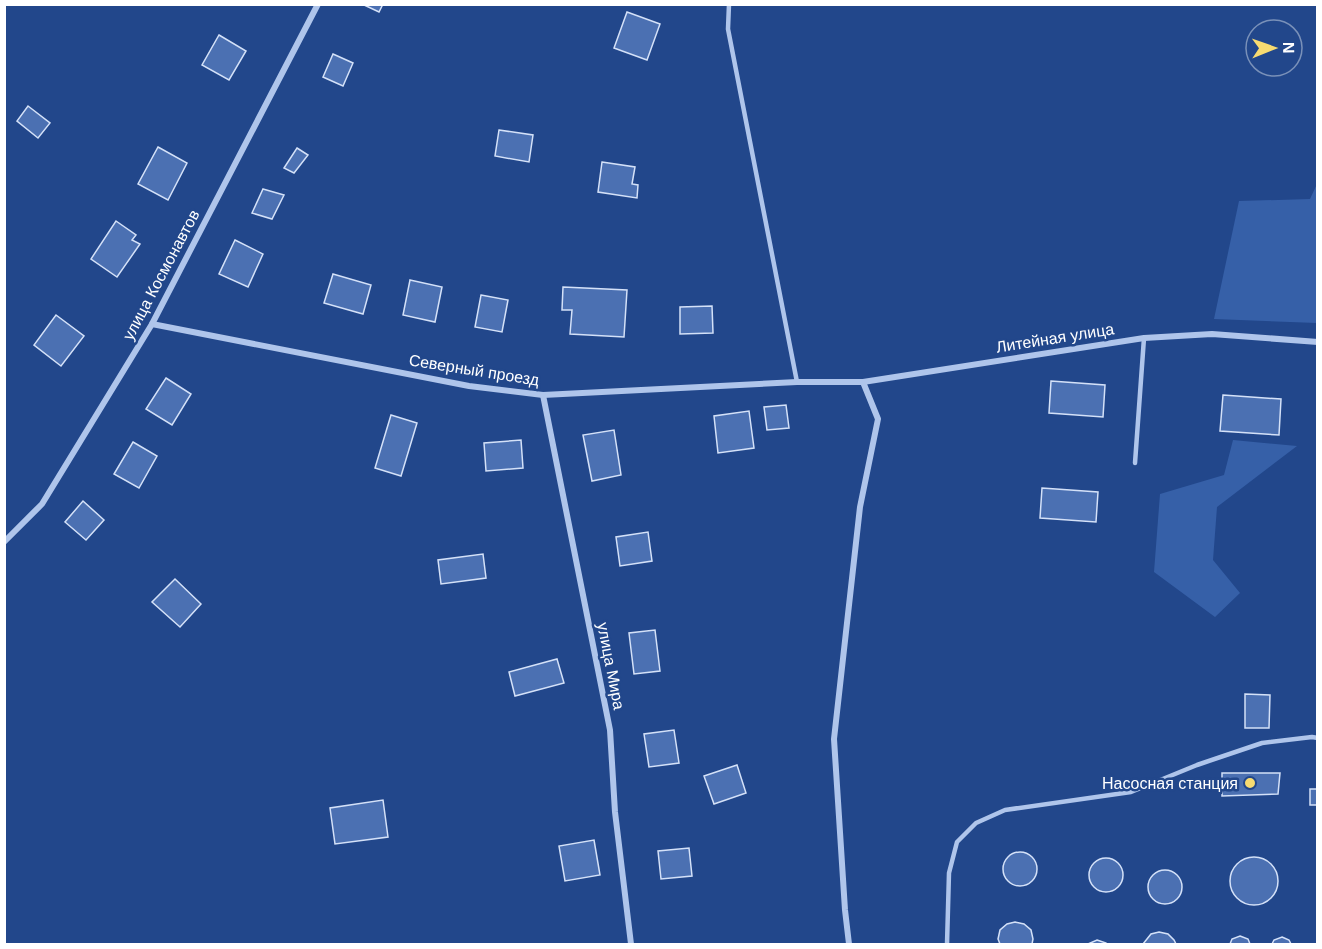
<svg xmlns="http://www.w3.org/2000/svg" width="1322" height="949" font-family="Arial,sans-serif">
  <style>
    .green { fill: #3660a8 }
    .building { fill: #4b70b2; stroke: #d4e1f8; stroke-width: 1.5 }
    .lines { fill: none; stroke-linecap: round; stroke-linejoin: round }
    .service { stroke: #afc5eb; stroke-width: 4.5 }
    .minor { stroke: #afc5eb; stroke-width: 6 }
    .poi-dot { fill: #f7db71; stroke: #22478b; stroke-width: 2 }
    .labels { text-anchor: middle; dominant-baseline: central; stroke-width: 5; stroke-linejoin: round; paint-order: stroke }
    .street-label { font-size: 16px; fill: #fff; stroke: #22478b }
    .poi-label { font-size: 16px; fill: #fff; stroke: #22478b; text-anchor: end }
  </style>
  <rect width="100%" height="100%" fill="#22478b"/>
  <g class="green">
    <path d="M 1317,184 L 1317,323 L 1214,319 L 1239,201 L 1310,199 Z"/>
    <path d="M 1233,440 L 1297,446 L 1217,507 L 1213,560 L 1240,593 L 1215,617 L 1154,572 L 1160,494 L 1224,475 Z"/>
  </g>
  <g class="building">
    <path d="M 362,4 L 383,4 L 379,12 Z"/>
    <path d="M 627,12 L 660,24 L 647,60 L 614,48 Z"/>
    <path d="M 219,35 L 246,51 L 229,80 L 202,65 Z"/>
    <path d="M 333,54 L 353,63 L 343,86 L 323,77 Z"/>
    <path d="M 28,106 L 50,123 L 38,138 L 17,121 Z"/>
    <path d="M 499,130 L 533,135 L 529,162 L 495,156 Z"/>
    <path d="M 158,147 L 187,163 L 168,200 L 138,184 Z"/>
    <path d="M 297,148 L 308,155 L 294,173 L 284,168 Z"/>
    <path d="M 602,162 L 635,167 L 632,184 L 638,185 L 637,198 L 598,192 Z"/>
    <path d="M 263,189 L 284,195 L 272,219 L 252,213 Z"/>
    <path d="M 116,221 L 136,235 L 132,240 L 140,244 L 117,277 L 91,259 Z"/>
    <path d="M 235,240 L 263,254 L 248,287 L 219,274 Z"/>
    <path d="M 333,274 L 371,285 L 363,314 L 324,303 Z"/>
    <path d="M 410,280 L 442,287 L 435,322 L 403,315 Z"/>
    <path d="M 563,287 L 627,290 L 624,337 L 570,334 L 572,310 L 562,310 Z"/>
    <path d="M 481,295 L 508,300 L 502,332 L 475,327 Z"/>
    <path d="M 712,306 L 713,333 L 680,334 L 680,307 Z"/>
    <path d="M 56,315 L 84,336 L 61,366 L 34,345 Z"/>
    <path d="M 166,378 L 191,394 L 172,425 L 146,409 Z"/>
    <path d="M 1051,381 L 1105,385 L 1103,417 L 1049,413 Z"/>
    <path d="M 1223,395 L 1281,399 L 1279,435 L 1220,431 Z"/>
    <path d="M 786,405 L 789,428 L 767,430 L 764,407 Z"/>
    <path d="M 749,411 L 754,448 L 718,453 L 714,416 Z"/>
    <path d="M 391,415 L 417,423 L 401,476 L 375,468 Z"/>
    <path d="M 614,430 L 621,475 L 592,481 L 583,435 Z"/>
    <path d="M 521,440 L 523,468 L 486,471 L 484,443 Z"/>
    <path d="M 133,442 L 157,456 L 139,488 L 114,474 Z"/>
    <path d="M 1042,488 L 1098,492 L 1096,522 L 1040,518 Z"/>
    <path d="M 83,501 L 104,520 L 86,540 L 65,522 Z"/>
    <path d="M 648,532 L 652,561 L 620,566 L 616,537 Z"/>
    <path d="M 483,554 L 486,578 L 441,584 L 438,560 Z"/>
    <path d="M 175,579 L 201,604 L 180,627 L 152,602 Z"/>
    <path d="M 655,630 L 660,671 L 634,674 L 629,633 Z"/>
    <path d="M 557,659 L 564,683 L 515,696 L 509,672 Z"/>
    <path d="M 1245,694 L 1270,695 L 1269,728 L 1245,728 Z"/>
    <path d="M 674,730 L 679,763 L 649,767 L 644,734 Z"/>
    <path d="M 737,765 L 746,793 L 714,804 L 704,776 Z"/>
    <path d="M 1222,773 L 1280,773 L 1278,794 L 1222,796 Z"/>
    <rect x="1310" y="789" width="8" height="16"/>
    <path d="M 383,800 L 388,837 L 335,844 L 330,808 Z"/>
    <path d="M 594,840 L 600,875 L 565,881 L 559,846 Z"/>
    <path d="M 689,848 L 692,876 L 661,879 L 658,851 Z"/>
    <circle cx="1020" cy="869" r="17"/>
    <circle cx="1254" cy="881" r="24"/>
    <circle cx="1106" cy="875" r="17"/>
    <circle cx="1165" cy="887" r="17"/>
    <path d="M 1015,922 L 1024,924 L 1031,930 L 1033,939 L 1032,944 L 1000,944 L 998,939 L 1000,930 L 1007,924 Z"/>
    <path d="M 1159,932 L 1168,934 L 1174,940 L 1176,944 L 1143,944 L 1151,934 Z"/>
    <path d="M 1240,936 L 1248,939 L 1250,944 L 1230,944 L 1232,939 Z"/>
    <path d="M 1282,937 L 1289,940 L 1291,944 L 1272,944 L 1274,940 Z"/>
    <path d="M 1097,940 L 1106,943 L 1106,944 L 1088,944 Z"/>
  </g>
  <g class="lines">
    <g class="service">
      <path d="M 729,4 L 728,29 L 797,382"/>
      <path d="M 1135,463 L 1144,338"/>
      <path d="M 947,944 L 949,873 L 957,842 L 976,823 L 1005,810 L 1131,792 L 1197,765 L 1262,743 L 1312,737 L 1318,738"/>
    </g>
    <g class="minor">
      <path d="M 152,324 L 469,386 L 543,395 L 797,382 L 863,382 L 1144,338 L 1212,334 L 1318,342"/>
      <path d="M 543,395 L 610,730 L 615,812 L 631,944"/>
      <path d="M 4,542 L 42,504 L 152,324 L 318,4"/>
      <path d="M 849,944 L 845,910 L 834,739 L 860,507 L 878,419 L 863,382"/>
    </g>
  </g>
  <circle class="poi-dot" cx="1250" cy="783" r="6"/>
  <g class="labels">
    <g class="street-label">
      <text transform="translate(161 275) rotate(-62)">улица Космонавтов</text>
      <text transform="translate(1055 338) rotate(-9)">Литейная улица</text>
      <text transform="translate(474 370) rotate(9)">Северный проезд</text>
      <text transform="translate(611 666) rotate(79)">улица Мира</text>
    </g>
    <g class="poi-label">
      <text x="1238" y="783">Насосная станция</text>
    </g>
  </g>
  <rect width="1322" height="949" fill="none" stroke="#ffffff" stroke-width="12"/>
  <g transform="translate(1274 48) rotate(89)"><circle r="28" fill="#22478b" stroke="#7a91b9" stroke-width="1.5"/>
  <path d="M0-4.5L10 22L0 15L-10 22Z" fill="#f7db71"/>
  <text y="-9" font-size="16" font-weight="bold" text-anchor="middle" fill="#ffffff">N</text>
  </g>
</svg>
